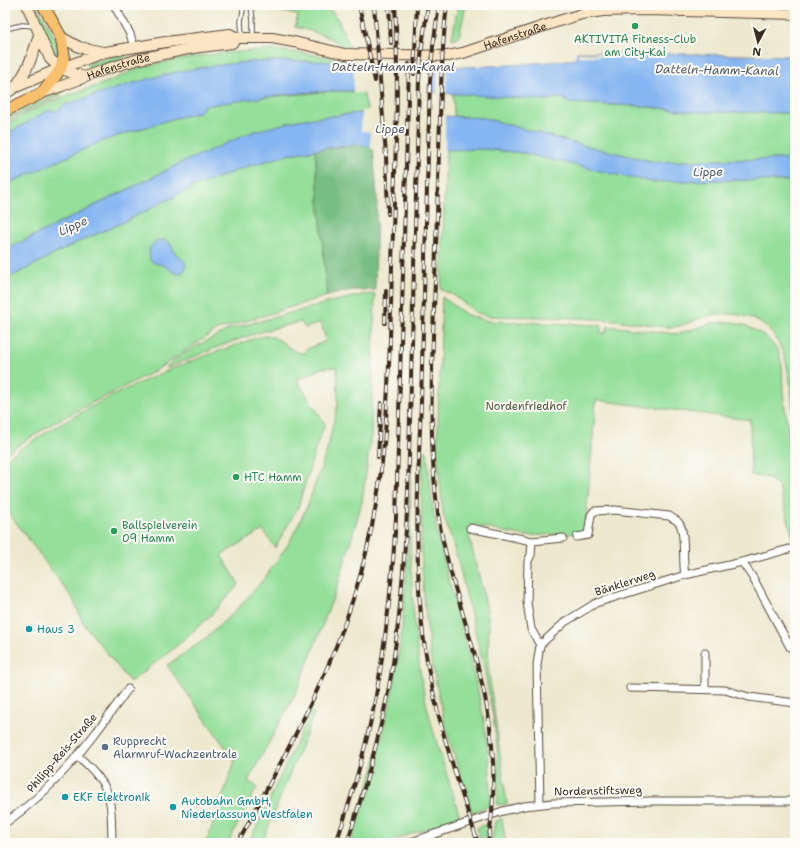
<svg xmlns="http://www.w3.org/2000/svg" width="800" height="848" font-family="'Shantell Sans',sans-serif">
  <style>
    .green { fill: #94df9a; stroke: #68845c }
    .forest { fill: #77be82; stroke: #597450 }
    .water { fill: #86b6f1; stroke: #607088 }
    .pier { fill: #ede8ce }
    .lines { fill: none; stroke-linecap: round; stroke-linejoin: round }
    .service-casing { stroke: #564638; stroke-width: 5.5 }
    .minor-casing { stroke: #564638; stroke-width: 9 }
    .secondary-casing { stroke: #564638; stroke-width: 12 }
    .primary-casing { stroke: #564638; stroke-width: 13 }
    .service { stroke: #fff; stroke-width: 3.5 }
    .minor { stroke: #fff; stroke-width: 7 }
    .secondary { stroke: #fce5c4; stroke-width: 10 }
    .primary { stroke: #f8bf6c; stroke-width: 11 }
    .rail-casing { stroke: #3b2a1e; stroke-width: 4 }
    .rail { stroke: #fdfcf7; stroke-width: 2.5; stroke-dasharray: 8; stroke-linecap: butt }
    .leisure-dot { fill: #2e9e5b; stroke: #fdfcf7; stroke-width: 1.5 }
    .culture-dot { fill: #0f9aa8; stroke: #fdfcf7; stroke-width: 1.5 }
    .service-dot { fill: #5c6f8a; stroke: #fdfcf7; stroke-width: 1.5 }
    .labels { text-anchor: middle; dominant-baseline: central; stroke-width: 4; stroke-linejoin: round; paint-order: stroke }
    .street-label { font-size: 11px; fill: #3b2a1e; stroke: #fdfcf7 }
    .leisure-label { font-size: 11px; fill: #27864d; stroke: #fdfcf7; text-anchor: start }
    .park-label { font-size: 11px; fill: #51573d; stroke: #fdfcf7 }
    .culture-label { font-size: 11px; fill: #0d838f; stroke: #fdfcf7; text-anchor: start }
    .service-label { font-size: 11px; fill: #4e5e75; stroke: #fdfcf7; text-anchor: start }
    .water-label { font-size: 12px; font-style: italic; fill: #555b68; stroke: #fdfcf7 }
  </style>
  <rect width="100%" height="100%" fill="#fdfcf7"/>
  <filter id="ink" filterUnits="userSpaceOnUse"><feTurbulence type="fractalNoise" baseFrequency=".025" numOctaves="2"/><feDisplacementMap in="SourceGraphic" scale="8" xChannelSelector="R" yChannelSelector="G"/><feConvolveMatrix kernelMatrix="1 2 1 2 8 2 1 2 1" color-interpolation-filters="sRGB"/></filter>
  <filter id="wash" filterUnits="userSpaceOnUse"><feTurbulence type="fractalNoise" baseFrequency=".012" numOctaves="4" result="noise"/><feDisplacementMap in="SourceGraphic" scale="16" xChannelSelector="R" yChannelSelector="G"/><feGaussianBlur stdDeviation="0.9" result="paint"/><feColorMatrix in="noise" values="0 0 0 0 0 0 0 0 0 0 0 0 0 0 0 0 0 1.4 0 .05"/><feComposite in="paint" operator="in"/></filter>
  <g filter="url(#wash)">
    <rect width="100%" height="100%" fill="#ede8ce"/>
    <g class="green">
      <path d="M 33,5 L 36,5 C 45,20 56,35 59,52 L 51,53 L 49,50 L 42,25 Z"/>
      <path d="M 259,5 L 327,5 L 338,20 L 352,52 C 335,38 316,32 295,27 L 298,15 L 279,11 L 264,6 L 259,7 Z"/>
      <path d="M 458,5 L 466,5 L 459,37 L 452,39 Z"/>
      <path d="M 276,50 C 300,52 324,57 348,60 L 348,62 L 279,61 L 239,63 L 201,68 L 169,74 L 134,83 L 55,112 L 49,111 L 5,135 L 5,124 C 24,114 43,105 63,97 C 80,91 98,86 115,79 C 125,75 133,69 143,67 C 186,56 232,51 276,50 Z"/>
      <path d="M 123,54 L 125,56 L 124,58 L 90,71 L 87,64 Z"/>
      <path d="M 334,91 L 363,92 L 368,112 L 298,120 L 181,163 L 5,250 L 5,185 L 105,140 L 175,118 L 201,112 L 203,106 L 257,98 Z"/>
      <path d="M 60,93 L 61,95 L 5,121 L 5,119 L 35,104 Z"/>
      <path d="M 453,93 L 548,100 L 555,98 L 564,98 L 568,103 L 638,106 L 700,112 L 795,113 L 795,159 L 719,160 L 655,162 L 578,144 L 484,118 L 454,116 Z"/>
      <path d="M 446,149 L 484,149 L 523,153 L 652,182 L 718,180 L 795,181 L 795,435 C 790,381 793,309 718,314 C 702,315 688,326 671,327 C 666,327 659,326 653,325 C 640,323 627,322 614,320 C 572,317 529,317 487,316 L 475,312 L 452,294 L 441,290 Z"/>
      <path d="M 315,150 L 327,296 L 217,330 L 153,372 L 55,422 L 5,454 L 5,280 L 76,243 L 124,222 L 191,188 L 246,167 L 290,154 Z"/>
      <path d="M 375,294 L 371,435 L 362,502 L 338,585 L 296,693 L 248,781 L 257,787 L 228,843 L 206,843 L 235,761 L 167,665 L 204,640 L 240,606 L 264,579 L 289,543 L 307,507 L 326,453 L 338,404 L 337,367 L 322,368 L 297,380 L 325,424 L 316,447 L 298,507 L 275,548 L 263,530 L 221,555 L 239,584 L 208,618 L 167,654 L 130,682 L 83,623 L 73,599 L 5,508 L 5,459 C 73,413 149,374 228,348 C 237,345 256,337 265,336 C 281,336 284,347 297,352 C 300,353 303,353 306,353 L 305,350 L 326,341 L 321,322 L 305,328 L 301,322 C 255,331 211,349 168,368 L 166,367 C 181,353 211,339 230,329 L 339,300 L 362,295 Z"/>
      <path d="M 442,297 L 467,315 L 489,321 L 601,325 L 601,333 L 605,333 L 608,326 L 677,334 L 712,323 L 733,322 L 747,326 L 765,336 L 778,350 L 782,365 L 783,392 L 788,430 L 791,444 L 795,455 L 795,545 L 779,487 L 769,478 L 751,475 L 750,420 L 596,400 L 585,531 L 580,533 L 525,536 L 471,525 L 469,536 L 486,605 L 489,624 L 488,667 L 507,804 L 497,805 L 498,790 L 497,749 L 493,717 L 484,668 L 457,557 L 443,514 L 437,451 Z"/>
      <path d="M 411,451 C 410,526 409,602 421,677 C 429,725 446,771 460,817 L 386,843 L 351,843 C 373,772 394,701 402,627 C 408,569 409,509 411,451 Z"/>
      <path d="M 422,451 L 427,451 C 430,482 432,513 440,544 C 460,631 494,716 490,806 L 472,813 L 446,729 L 430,655 L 424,599 L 421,549 Z"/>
      <path d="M 311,711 L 314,714 L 262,843 L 248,843 L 254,832 Z"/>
      <path d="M 502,819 L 506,843 L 491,843 L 495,821 Z"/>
      <path d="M 488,824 L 484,843 L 481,843 L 477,827 Z"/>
    </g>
    <path class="forest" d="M 358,144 L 373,148 L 377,196 L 375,290 L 352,290 L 327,296 L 315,150 Z"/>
    <g class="water">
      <path d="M 577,52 L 795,56 L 795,113 L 700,112 L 638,106 L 568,103 L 564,98 L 556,98 L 548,100 C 477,95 407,90 336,91 C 292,92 246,100 203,106 L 201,112 L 175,118 L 105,140 L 5,185 L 5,135 L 49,110 C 56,112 59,111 64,105 C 99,94 133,82 168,74 C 204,66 243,61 280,61 C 336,60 392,66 449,67 C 491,67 534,64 576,59 Z"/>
      <path d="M 368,112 L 484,118 L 578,144 L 655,162 L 719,160 L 795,159 L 795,181 L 718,180 L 652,182 L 613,174 L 523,153 L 484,149 L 410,151 L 373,148 L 358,144 L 340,146 L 290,154 L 246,167 L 191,188 L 124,222 L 76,243 L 5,280 L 5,250 L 181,163 L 252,132 L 298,120 Z"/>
      <path d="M 159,240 L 165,240 L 170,243 L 176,254 L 185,262 L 186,266 L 183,272 C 174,276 172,270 165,266 C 160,264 154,264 150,260 L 149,249 L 155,242 Z"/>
    </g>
    <g class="pier">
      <path d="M 578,53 L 638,54 L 638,57 L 578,56 Z"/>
      <path d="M 348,60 L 434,64 L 432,95 L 353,93 L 354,70 L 351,61 Z"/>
      <path d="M 438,64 L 447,64 L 446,95 L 437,95 Z"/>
      <path d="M 368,110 L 445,114 L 445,151 L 410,153 L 371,149 L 370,132 L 361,131 L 362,111 Z"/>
    </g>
  </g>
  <g filter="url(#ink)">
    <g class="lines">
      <defs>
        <g id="service">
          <path d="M 251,5 L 253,21 L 253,36"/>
          <path d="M 5,29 L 22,25 L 35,26"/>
          <path d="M 242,37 L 241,21 L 244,5"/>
        </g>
        <g id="minor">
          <path d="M 114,5 L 130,34 L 134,47"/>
          <path d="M 470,528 L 532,541 L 563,538"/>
          <path d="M 577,537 L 588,535 L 591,515 L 594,511 L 615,510 L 669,516 C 672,518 676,519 679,523 C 686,531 682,562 685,575"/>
          <path d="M 532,541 L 531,555 L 528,561 L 527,602 L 531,629 L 540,645"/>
          <path d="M 742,562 L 753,578 L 790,647 L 795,651"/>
          <path d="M 630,688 L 725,690 L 749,697 L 795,703"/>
          <path d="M 705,689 L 705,653"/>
          <path d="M 77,755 C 113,787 111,797 112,843"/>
          <path d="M 540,804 L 537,665 L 540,645 L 565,622 L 596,603 L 685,575 L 742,562 L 789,549"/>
          <path d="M 5,823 C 55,789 93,738 128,689"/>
          <path d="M 408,843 L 503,811 L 524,806 L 553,803 L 652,801 L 795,801"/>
        </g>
        <g id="secondary">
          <path d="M 27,5 L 50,59 C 60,69 71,74 85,77"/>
          <path d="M 61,37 L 79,47 L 103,52"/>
          <path d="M 15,87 C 28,71 33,54 39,35"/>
          <path id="s1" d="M 42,93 L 62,86 L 103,70 L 139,59 L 193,48 L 232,43 L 237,38"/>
          <path id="s2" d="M 5,94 L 14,88 L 51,72 L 105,52 L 166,42 L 230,34 L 237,38 L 272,38 L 294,42 L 345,54 L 448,56 L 463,53 L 562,20 L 582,14 L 603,11 L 648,10 L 795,14"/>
        </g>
        <path id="primary" d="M 5,111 L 42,93 L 55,77 L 61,68 L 64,55 L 61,37 L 43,5"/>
      </defs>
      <use href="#service" class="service-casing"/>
      <use href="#minor" class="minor-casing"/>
      <use href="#secondary" class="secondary-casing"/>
      <use href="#primary" class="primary-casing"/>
      <use href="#service" class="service"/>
      <use href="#minor" class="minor"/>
      <use href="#secondary" class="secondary"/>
      <use href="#primary" class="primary"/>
      <defs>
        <g id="rail">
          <path d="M 359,5 L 375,81"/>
          <path d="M 374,5 L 386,155 L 388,214"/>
          <path d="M 389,5 L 391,43"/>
          <path d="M 439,5 L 433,46 L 430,81 C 427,188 424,295 421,402 C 418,484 413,567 425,649 C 435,716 457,779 478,843"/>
          <path d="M 447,5 C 442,43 441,81 440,119 C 439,162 437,204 436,247 C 434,336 426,426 438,514 C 446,568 466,619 479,671 C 494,728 498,785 488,843"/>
          <path d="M 414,74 L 417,5"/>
          <path d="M 385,323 L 386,291"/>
          <path d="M 378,457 L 381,403"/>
          <path d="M 238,843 C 280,763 326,685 353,599 C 389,489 389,381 392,267 C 394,180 400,92 395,5"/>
          <path d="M 336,843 C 355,788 371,730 380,672 C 388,621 393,570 396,518 L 409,64"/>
          <path d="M 347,843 C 365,788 381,733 391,676 C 401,615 405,554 408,492 L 419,80 L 422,46 L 428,5"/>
        </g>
      </defs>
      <use href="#rail" class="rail-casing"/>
      <use href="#rail" class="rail"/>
    </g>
  </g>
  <g class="leisure-dot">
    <circle cx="635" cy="26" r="4"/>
    <circle cx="236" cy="477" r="4"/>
    <circle cx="114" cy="531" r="4"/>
  </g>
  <g class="culture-dot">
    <circle cx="29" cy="629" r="4"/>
    <circle cx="65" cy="797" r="4"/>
    <circle cx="173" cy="807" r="4"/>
  </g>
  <circle class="service-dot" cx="105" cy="747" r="4"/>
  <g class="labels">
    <g class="street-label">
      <text stroke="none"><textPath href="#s2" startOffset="526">Hafenstraße</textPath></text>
      <text stroke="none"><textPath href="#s1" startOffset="81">Hafenstraße</textPath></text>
      <text transform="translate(625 583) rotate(-18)">Bänklerweg</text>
      <text transform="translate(62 753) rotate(-49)">Philipp-Reis-Straße</text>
      <text transform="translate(598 791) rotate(-1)">Nordenstiftsweg</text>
    </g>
    <g class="leisure-label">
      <text x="635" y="39" text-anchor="middle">AKTIVITA Fitness-Club<tspan x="635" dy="13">am City-Kai</tspan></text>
      <text x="244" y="477">HTC Hamm</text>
      <text x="122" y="525">Ballspielverein<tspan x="122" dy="13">09 Hamm</tspan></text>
    </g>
    <g class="park-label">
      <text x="526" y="406">Nordenfriedhof</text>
    </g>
    <g class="culture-label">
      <text x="37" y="629">Haus 3</text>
      <text x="73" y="797">EKF Elektronik</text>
      <text x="181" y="801">Autobahn GmbH,<tspan x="181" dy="13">Niederlassung Westfalen</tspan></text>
    </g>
    <g class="service-label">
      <text x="113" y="741">Rupprecht<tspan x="113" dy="13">Alarmruf-Wachzentrale</tspan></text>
    </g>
    <g class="water-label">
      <text x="393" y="67">Datteln-Hamm-Kanal</text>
      <text transform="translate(717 70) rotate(1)">Datteln-Hamm-Kanal</text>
      <text x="390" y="129">Lippe</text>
      <text transform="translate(708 172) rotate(-1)">Lippe</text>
      <text transform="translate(73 226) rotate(-25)">Lippe</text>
    </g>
  </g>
  <rect width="800" height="848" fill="none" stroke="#fdfcf7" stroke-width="20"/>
  <g transform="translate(758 42) rotate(187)" stroke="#fdfcf7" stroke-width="3" paint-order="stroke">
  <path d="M0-3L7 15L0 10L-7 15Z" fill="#3b2a1e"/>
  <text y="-6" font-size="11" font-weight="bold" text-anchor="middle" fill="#3b2a1e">N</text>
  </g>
</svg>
